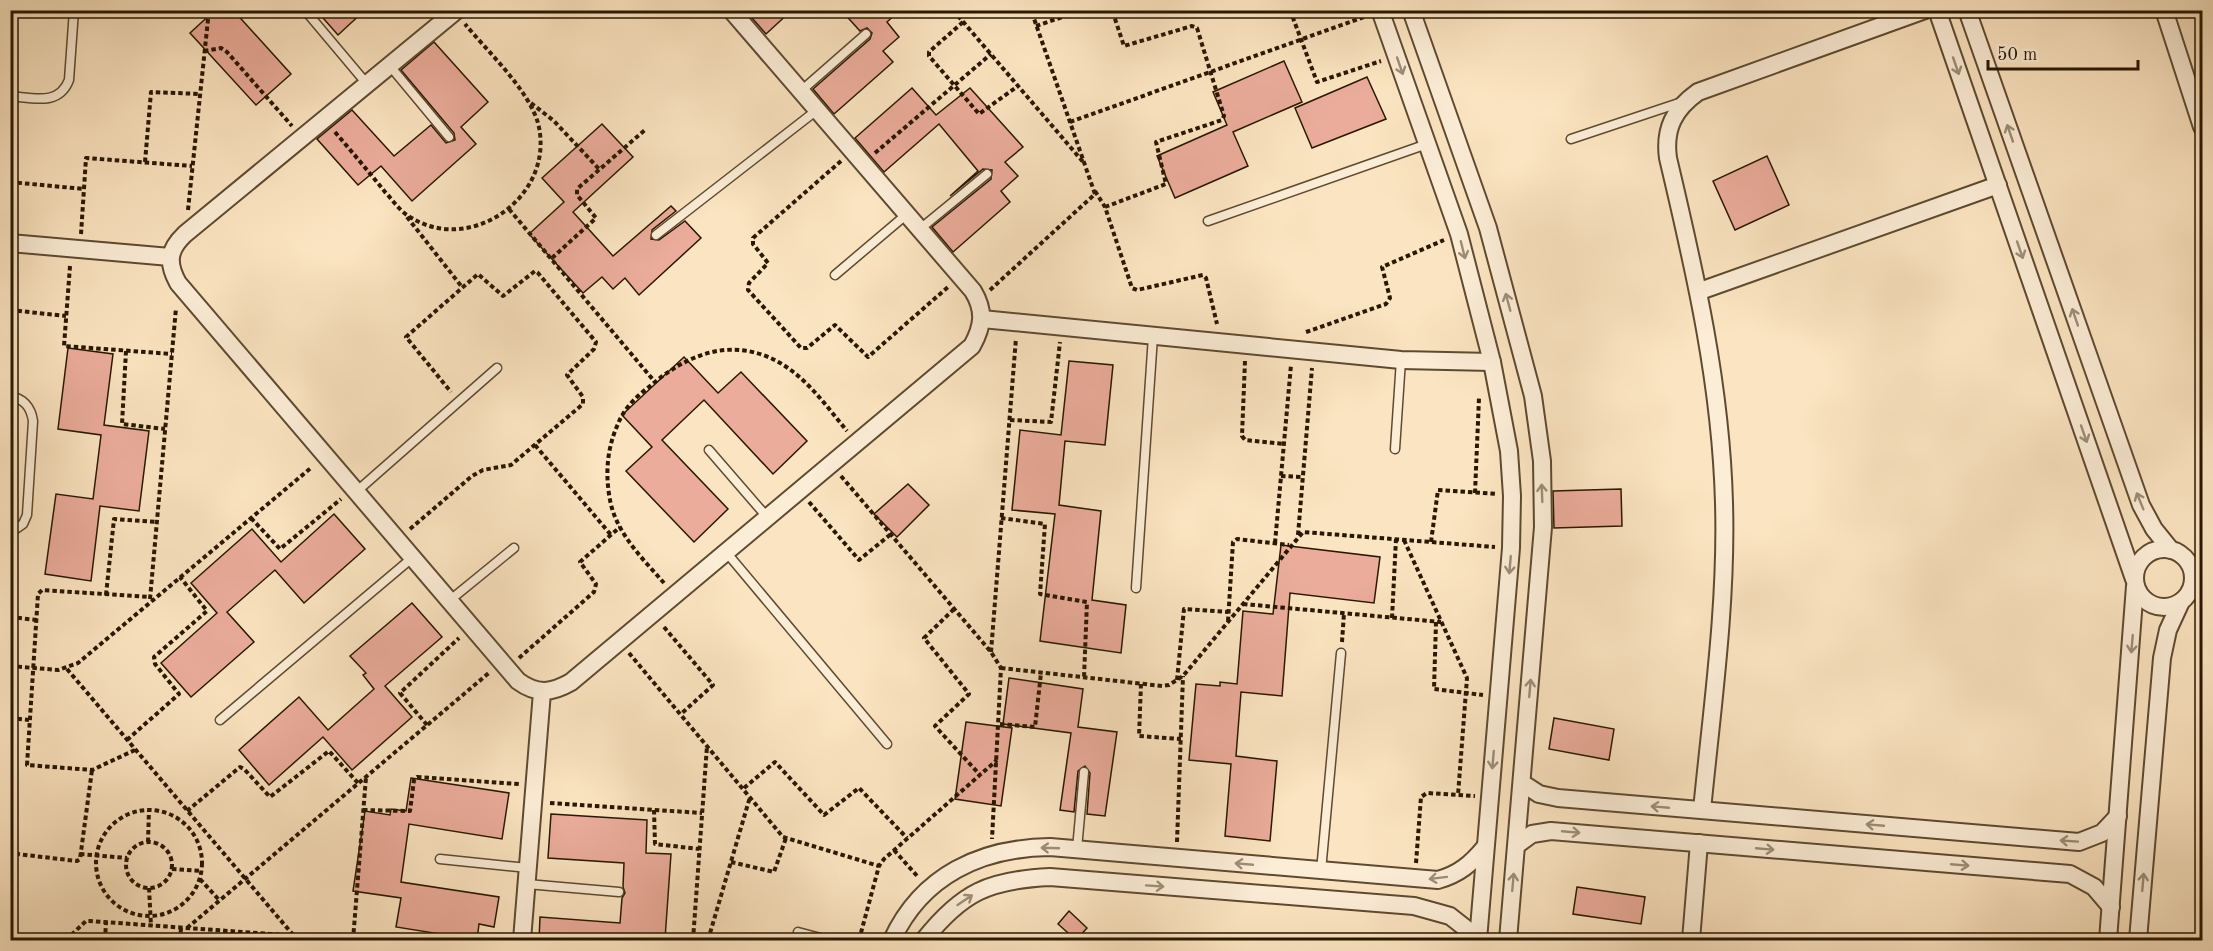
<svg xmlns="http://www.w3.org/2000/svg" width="2213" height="951" font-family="'Old Standard TT',serif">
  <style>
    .building { fill: #ebac9b; stroke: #291700; stroke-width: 1.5 }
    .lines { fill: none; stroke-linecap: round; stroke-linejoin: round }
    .service-casing { stroke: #5e4a30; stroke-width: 11 }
    .minor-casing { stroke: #5e4a30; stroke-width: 20 }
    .path { stroke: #291700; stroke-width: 4; stroke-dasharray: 4.5 3; stroke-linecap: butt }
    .service { stroke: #fcedd7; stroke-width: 8 }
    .minor { stroke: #fcedd7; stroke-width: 16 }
    .oneway { stroke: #9d8d76 }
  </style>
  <rect width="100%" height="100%" fill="#fbe4c1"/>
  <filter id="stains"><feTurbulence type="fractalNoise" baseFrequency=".00333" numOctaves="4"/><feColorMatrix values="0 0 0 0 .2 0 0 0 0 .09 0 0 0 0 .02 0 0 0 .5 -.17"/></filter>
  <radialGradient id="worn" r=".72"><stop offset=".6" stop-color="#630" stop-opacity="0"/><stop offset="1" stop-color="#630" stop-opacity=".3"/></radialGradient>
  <g class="building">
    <path d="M 215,10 L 233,10 L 291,74 L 256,105 L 190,33 Z"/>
    <path d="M 316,10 L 365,10 L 338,35 Z"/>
    <path d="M 745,10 L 792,10 L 766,34 Z"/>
    <path d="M 841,10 L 900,10 L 887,22 L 899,37 L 883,51 L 893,62 L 834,114 L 813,89 L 870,39 L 872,33 L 867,28 L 860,31 Z"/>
    <path d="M 434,42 L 488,102 L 461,127 L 476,144 L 412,201 L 381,166 L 358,185 L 317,139 L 352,110 L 394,156 L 431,125 L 446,143 L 455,140 L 454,133 L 401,70 Z"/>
    <path d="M 1284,61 L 1302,102 L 1233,132 L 1248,166 L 1175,198 L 1157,156 L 1227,125 L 1213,92 Z"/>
    <path d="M 1367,77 L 1386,119 L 1312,148 L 1295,108 Z"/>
    <path d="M 912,88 L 936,115 L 970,88 L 1023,147 L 1005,162 L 1018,176 L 1001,191 L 1010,202 L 953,252 L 932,227 L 991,179 L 992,170 L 983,169 L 950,196 L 978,171 L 939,124 L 884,172 L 855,138 Z"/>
    <path d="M 602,124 L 633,157 L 573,212 L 613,256 L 671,206 L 676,211 L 652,230 L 651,239 L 659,240 L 685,221 L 701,238 L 639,295 L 625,278 L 613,289 L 602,277 L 583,293 L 529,234 L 564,202 L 542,178 Z"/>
    <path d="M 1767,156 L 1789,205 L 1735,230 L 1713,181 Z"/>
    <path d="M 68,348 L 113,354 L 104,425 L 149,431 L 139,511 L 100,506 L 91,581 L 45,574 L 56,494 L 93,499 L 101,435 L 58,429 Z"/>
    <path d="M 684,357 L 718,393 L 741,372 L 807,441 L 773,474 L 704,400 L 662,440 L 728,509 L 694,542 L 626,471 L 652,447 L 622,415 Z"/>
    <path d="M 1069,361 L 1113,365 L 1105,445 L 1065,441 L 1059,505 L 1101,511 L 1092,600 L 1126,605 L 1121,653 L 1040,641 L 1055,514 L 1012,510 L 1020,430 L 1061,435 Z"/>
    <path d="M 908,484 L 929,505 L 897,537 L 874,514 Z"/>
    <path d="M 1621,489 L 1622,526 L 1554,528 L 1553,491 Z"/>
    <path d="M 334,514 L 365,549 L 304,603 L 275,570 L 227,612 L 254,642 L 191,697 L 161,663 L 217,613 L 191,583 L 252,529 L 281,562 Z"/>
    <path d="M 1281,545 L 1380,557 L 1374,603 L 1290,593 L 1282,696 L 1241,692 L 1236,756 L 1277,761 L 1270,841 L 1225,836 L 1231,764 L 1189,760 L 1196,684 L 1220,686 L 1220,682 L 1237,684 L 1243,611 L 1273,614 Z"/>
    <path d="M 412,603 L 442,637 L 385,686 L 412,717 L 352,770 L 323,737 L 269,785 L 239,750 L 299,697 L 328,730 L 374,689 L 363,675 L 366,673 L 350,656 Z"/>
    <path d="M 1009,678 L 1083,689 L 1078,727 L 1117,732 L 1105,816 L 1087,814 L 1090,773 L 1085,766 L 1078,771 L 1074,812 L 1060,810 L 1071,733 L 1003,724 Z"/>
    <path d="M 1554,718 L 1614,729 L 1609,760 L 1549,749 Z"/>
    <path d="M 966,722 L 1012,728 L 1001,806 L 955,799 Z"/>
    <path d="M 411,778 L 509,793 L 502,839 L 409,824 L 401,882 L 499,897 L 494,927 L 479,924 L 477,940 L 396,927 L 401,898 L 353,891 L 365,811 L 390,815 L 391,809 L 406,811 Z"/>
    <path d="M 551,814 L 647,820 L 646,853 L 671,854 L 665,939 L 630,936 L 630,940 L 539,940 L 540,917 L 620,923 L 622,898 L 625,893 L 623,887 L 624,863 L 548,858 Z"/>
    <path d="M 1577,887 L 1645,897 L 1641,924 L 1573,914 Z"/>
    <path d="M 1069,911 L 1087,928 L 1076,940 L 1058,924 Z"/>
  </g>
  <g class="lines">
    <defs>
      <g id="service">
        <path d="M 309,15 L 367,84"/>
        <path d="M 390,66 L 449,137"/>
        <path d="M 801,91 L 866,34"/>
        <path d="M 10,96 C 34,98 59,106 69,80 L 74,10"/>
        <path d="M 1571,139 L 1682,102"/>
        <path d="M 1208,221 L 1427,144"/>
        <path d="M 920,229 L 987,174"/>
        <path d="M 656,235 L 817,110"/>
        <path d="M 835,275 L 907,214"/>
        <path d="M 10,396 C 25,399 31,408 33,421 L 27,515 L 23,524 L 10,533"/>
        <path d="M 1395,449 L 1401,360"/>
        <path d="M 709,450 L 767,517"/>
        <path d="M 356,492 L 497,368"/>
        <path d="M 726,552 L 887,744"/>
        <path d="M 1136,588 L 1153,336"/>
        <path d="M 449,601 L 514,548"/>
        <path d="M 220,720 L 412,558"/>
        <path d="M 1077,849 L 1084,772"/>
        <path d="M 440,859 L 528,868"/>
        <path d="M 1321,871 L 1341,653"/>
        <path d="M 527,884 L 619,892"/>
        <path d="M 798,932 L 828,940"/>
      </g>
      <g id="minor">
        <path d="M 457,10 L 185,234 C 168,250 167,263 178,283 L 518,681 C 537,695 552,693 571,682 L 972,346 C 983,326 985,311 973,291 L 731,10"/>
        <path d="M 1380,10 L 1459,234 L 1492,362 L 1509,451 L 1512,496 L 1511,548 L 1478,940"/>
        <path d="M 1411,10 L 1488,228 L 1533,396 L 1542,461 L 1543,527 L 1508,940"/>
        <path d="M 1937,10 L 2134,579"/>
        <path d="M 1967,10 L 2141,505 L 2154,529 L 2171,550"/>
        <path d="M 2164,10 L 2202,127"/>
        <path d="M 10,243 L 170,257"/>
        <path d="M 1700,291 L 1998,185"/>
        <path d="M 982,319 L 1401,360 L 1492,362"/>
        <circle cx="2164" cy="578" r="29"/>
        <path d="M 1522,783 L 1539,794 L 1558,798 L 2079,842 L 2102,833 L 2118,816"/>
        <path d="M 1702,810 C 1712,708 1727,605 1724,503 C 1721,385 1695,272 1668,158 C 1664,129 1674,109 1698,92 L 1925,10"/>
        <path d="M 1517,845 L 1532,834 L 1551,831 L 2070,874 L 2094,887 L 2111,907"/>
        <path d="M 522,940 L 542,692"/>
        <path d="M 892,940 C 922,875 981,848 1050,847 L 1438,880 C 1459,874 1471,864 1485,847"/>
        <path d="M 924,940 C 962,892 989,880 1050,877 L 1414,906 L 1450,916 L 1478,938"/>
        <path d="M 1691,940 L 1699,843"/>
        <path d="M 2108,940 L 2135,586"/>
        <path d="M 2138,940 L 2162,658 L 2168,630 L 2180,604"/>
      </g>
    </defs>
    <use href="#service" class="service-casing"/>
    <use href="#minor" class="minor-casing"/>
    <g class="path">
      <path d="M 953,10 L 1084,163"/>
      <path d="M 1290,10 L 1317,82 L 1381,61"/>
      <path d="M 963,22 L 929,52 L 929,56 L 979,114 L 1018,86"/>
      <path d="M 1036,26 L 1083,10"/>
      <path d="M 204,51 L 221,48 L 227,52 L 292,126"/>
      <path d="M 531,103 L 554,121 L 599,169"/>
      <path d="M 1070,122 L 1364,17"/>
      <path d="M 335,132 C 352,152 369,172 385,192 C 392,199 399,210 407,215 C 468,258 557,197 538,123 C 528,89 488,52 465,24"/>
      <path d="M 875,153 L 991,54"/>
      <path d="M 841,161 L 753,238 L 753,244 L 768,263 L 749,283 L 748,290 L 801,348 L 807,348 L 835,325 L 868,357 L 948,287"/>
      <path d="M 145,162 L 151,92 L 200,94"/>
      <path d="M 10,182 L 84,189"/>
      <path d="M 1095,191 L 1105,207 L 1132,288 L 1137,290 L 1203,275 L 1206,278 L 1217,324"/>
      <path d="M 1105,207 L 1166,184 L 1156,142 L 1222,120 L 1224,116 L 1197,28 L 1192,26 L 1124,46 L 1112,10"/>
      <path d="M 509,209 L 655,382"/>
      <path d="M 188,210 L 209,10"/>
      <path d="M 407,217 L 462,287"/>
      <path d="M 81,234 L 86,158 L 192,166"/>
      <path d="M 552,258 L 596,218 L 577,195 L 577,189 L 646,129"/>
      <path d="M 70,266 L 64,346 L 172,354"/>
      <path d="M 990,290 L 1095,194 L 1031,10"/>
      <path d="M 10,310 L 66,316"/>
      <path d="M 1306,332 L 1386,304 L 1390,298 L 1382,267 L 1444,240"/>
      <path d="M 126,351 L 122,424 L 165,429"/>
      <path d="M 1245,361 L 1242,436 L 1245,440 L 1284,444"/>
      <path d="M 1010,420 L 1051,422 L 1060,342"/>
      <path d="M 535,445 L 611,535"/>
      <path d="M 841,476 L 991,652 L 1001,668 L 992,839"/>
      <path d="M 1281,476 L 1303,477"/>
      <path d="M 1475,493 L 1479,398"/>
      <path d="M 809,502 L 859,560 L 891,534"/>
      <path d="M 251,518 L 280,549 L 341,499"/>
      <path d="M 1001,518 L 1045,524 L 1040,594 L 1087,602 L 1084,678"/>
      <path d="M 410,529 L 472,476 L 483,470 L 511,465 L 583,404 L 583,397 L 567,375 L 594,349 L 596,342 L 538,273 L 535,271 L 503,296 L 478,274 L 406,337 L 451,392"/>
      <path d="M 1298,535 L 1312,368"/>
      <path d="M 1404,540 L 1467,678 L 1458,795"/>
      <path d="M 1431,542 L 1438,490 L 1497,494"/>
      <path d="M 1275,543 L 1291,365"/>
      <path d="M 664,583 C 643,559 616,533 610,500 C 605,474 607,448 618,424 C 624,408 637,396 650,386 C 682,359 720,340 763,355 C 800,368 823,402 847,431"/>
      <path d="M 106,595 L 114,519 L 157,522"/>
      <path d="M 150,599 L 176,308"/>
      <path d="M 1243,604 L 1441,622"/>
      <path d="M 954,609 L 924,638 L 969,694 L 935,726 L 980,775"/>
      <path d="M 10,617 L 37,620"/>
      <path d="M 1392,618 L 1396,539"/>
      <path d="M 1228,621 L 1233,542 L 1237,539 L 1289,545"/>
      <path d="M 1436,622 L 1434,689 L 1483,695"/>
      <path d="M 664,627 L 713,685 L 681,714"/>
      <path d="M 1342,642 L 1344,613"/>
      <path d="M 991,652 L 1016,338"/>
      <path d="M 629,653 L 783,837 L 879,866"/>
      <path d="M 519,658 L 594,592 L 596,584 L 580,562 L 620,527"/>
      <path d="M 10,666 L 58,670 L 78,663 L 312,467"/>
      <path d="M 1001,668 L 1162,686 L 1169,685 L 1183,676 L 1303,532 L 1495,547"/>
      <path d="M 67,669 L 294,936"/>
      <path d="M 1177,680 L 1184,609 L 1228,612"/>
      <path d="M 1141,684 L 1139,736 L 1181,739"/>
      <path d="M 10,718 L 29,720"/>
      <path d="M 1000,724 L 1035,727 L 1041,673"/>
      <path d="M 427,725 L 400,693 L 459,638"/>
      <path d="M 127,740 L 179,694 L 155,664 L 154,657 L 207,611 L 180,577"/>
      <path d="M 135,750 L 92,770 L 27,765 L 38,594 L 42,590 L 150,597"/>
      <path d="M 744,788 L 775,762 L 824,815 L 859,788 L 907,838"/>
      <path d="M 550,803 L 702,813"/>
      <circle cx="149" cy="863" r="53"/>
      <path d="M 363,810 L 410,811 L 414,780 L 417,777 L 519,784"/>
      <path d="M 654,810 L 655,844 L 699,849"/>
      <path d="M 187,811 L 240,767 L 244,769 L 270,797 L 329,751 L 358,783"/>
      <path d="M 148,842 L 149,810"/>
      <path d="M 1177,842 L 1183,676"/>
      <circle cx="149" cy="865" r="23"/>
      <path d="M 894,850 L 918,877"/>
      <path d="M 80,854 L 127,858"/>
      <path d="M 731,862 L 774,872 L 786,838"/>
      <path d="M 1416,863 L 1421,797 L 1427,793 L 1475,796"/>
      <path d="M 172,869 L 202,871"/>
      <path d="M 200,879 L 220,901"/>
      <path d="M 149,888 L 151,926"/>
      <path d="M 10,900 L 17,854 L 77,861 L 80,859 L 92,770"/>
      <path d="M 187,928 L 490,672"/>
      <path d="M 66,940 L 86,921 L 90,921 L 354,940"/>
      <path d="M 105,940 L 106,922"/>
      <path d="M 180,940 L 181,928"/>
      <path d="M 255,940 L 256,933"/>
      <path d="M 353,940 L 366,777"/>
      <path d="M 693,940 L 707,746"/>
      <path d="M 708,940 L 750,797"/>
      <path d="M 859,940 L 879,866 L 884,859 L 997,760"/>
    </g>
    <use href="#service" class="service"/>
    <use href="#minor" class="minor"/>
  </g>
  <defs><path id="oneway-shaft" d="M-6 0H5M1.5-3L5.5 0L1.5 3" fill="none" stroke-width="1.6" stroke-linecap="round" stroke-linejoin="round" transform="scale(1.5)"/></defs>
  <g class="oneway">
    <use href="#oneway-shaft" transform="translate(1400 66) rotate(71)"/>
    <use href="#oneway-shaft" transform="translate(1956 66) rotate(71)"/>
    <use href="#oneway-shaft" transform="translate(2010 133) rotate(-109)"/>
    <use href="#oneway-shaft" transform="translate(1463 250) rotate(76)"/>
    <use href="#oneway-shaft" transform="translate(2020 250) rotate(71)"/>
    <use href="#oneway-shaft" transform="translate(1508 302) rotate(-105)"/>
    <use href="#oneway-shaft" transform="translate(2075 317) rotate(-109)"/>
    <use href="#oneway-shaft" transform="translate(2084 434) rotate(71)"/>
    <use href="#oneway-shaft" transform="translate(1542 493) rotate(-92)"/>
    <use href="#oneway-shaft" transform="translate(2140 501) rotate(-112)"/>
    <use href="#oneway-shaft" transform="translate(1510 565) rotate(95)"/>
    <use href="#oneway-shaft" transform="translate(2132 644) rotate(95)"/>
    <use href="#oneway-shaft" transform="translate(1530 688) rotate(-85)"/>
    <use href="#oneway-shaft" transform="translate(1493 760) rotate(95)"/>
    <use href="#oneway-shaft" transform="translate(1660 807) rotate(-175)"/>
    <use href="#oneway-shaft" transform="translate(1875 825) rotate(-175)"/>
    <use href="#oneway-shaft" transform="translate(1571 832) rotate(5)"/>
    <use href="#oneway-shaft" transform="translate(2069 841) rotate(-176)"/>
    <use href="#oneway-shaft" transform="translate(1050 848) rotate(-178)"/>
    <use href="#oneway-shaft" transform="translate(1765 849) rotate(5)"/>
    <use href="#oneway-shaft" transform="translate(1244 864) rotate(-175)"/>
    <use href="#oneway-shaft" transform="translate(1960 865) rotate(5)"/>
    <use href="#oneway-shaft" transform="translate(1438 878) rotate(173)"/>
    <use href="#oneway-shaft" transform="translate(1513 882) rotate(-85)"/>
    <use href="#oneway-shaft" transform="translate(2143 882) rotate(-85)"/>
    <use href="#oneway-shaft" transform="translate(1155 886) rotate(4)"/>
    <use href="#oneway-shaft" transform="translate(965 900) rotate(-34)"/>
  </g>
  <rect width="2213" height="951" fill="none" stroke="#fbe4c1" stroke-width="36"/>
  <rect x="12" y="12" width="2189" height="927" fill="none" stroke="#291700" stroke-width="3"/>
  <rect x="18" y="18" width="2177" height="915" fill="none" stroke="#291700" stroke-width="1.5"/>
  <path d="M1988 60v9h150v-9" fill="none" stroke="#291700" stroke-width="3"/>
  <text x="1997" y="60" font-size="18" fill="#291700" stroke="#fcedd7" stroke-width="4.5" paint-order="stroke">50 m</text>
  <rect width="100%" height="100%" filter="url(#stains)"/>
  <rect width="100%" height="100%" fill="url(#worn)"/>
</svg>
